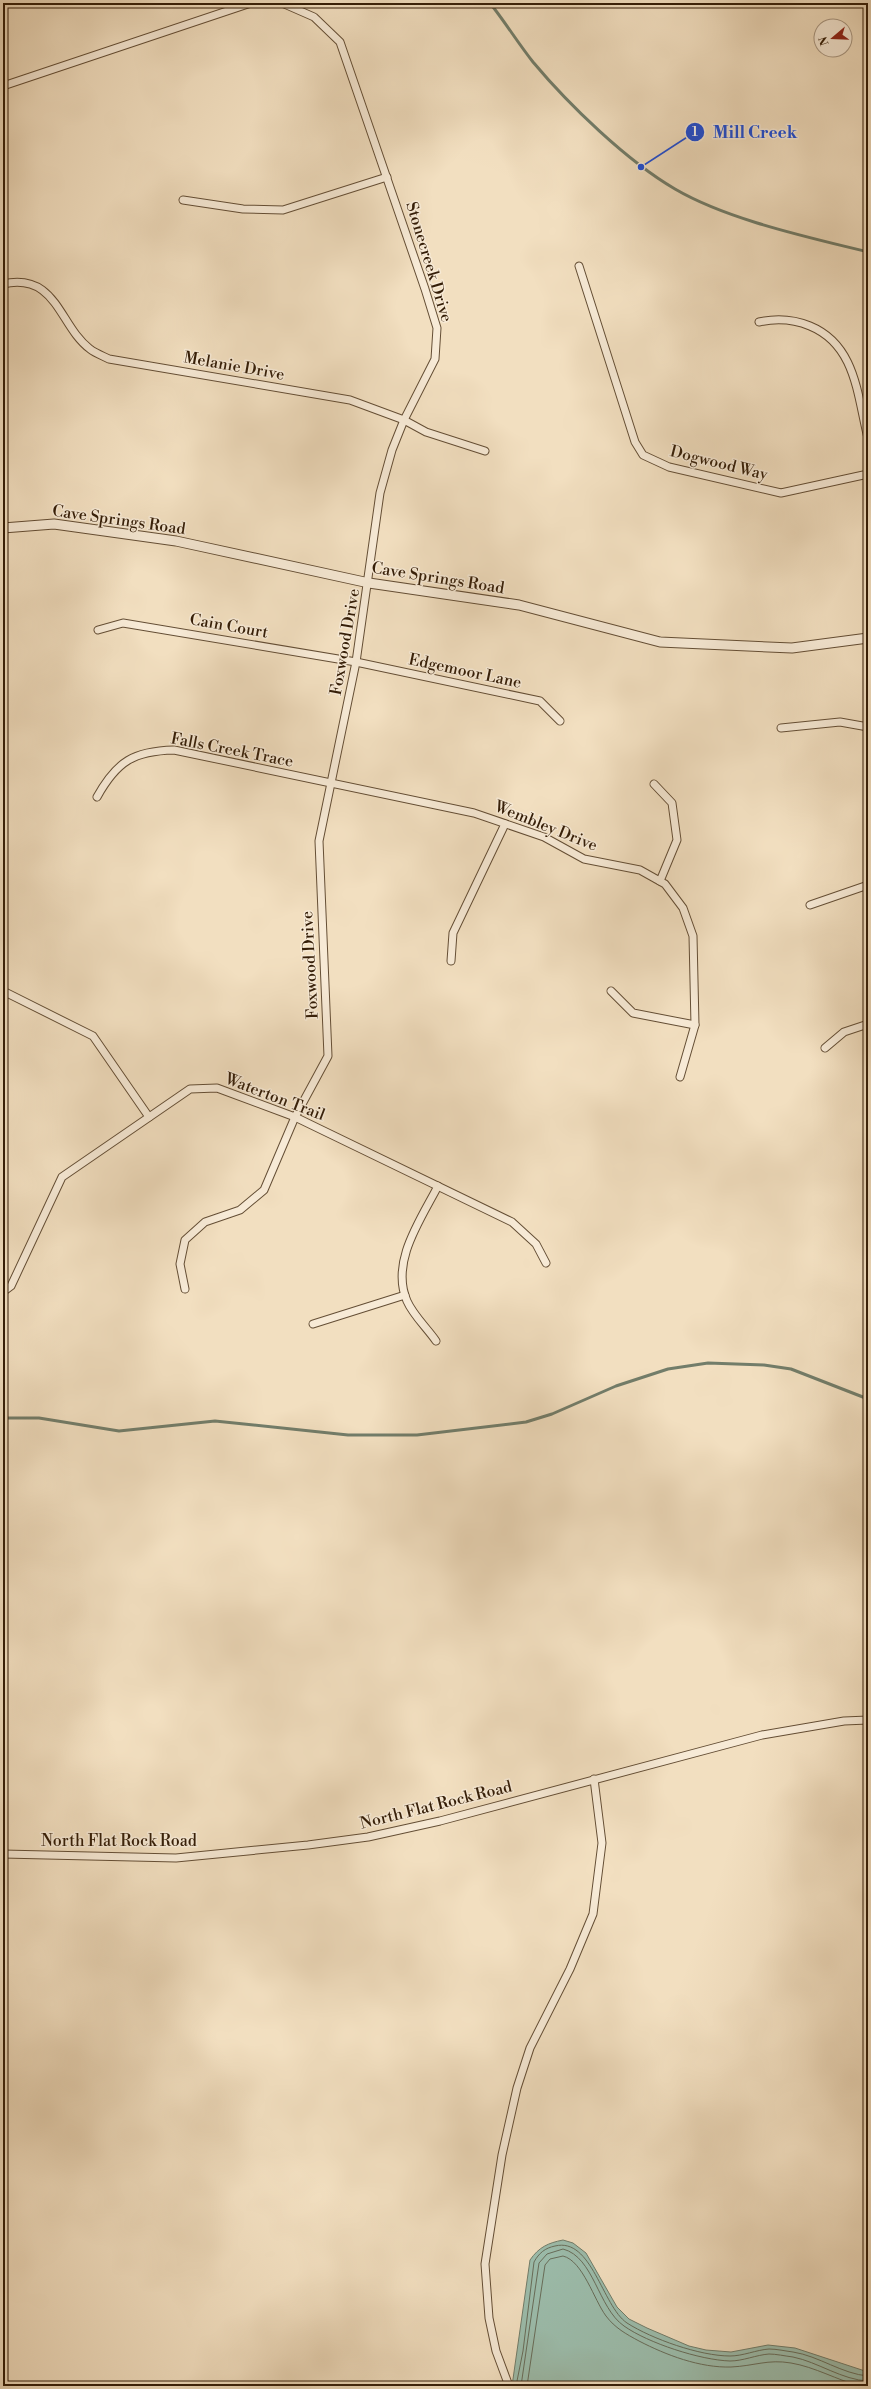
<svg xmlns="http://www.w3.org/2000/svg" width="871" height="2389" font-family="'Libre Bodoni',serif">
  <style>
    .water { fill: #9cbdac; stroke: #727d6a }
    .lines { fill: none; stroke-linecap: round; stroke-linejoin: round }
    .shore { stroke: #686d5a; stroke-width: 1 }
    .stream { stroke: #727d6a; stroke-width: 3 }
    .minor-casing { stroke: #644e35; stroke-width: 9 }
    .tertiary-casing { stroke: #644e35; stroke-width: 11 }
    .minor { stroke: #f7ead6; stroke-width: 7 }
    .tertiary { stroke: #f7ead6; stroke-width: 9 }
    .labels { text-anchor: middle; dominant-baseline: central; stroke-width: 3; stroke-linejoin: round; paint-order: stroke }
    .street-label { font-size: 16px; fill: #341d07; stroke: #f7ead6 }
    .leader { fill: none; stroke: #1d4ed8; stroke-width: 1.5 }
    .callout-dot { fill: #1d4ed8; stroke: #f7ead6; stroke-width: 1.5 }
    .mark-label { font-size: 12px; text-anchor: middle; font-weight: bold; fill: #fff }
    .callout-label { font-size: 17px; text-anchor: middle; font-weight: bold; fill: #1d4ed8; stroke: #f7ead6; stroke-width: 3; stroke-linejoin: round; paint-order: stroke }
  </style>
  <rect width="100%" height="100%" fill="#f2dfc0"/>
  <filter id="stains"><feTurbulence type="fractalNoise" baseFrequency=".005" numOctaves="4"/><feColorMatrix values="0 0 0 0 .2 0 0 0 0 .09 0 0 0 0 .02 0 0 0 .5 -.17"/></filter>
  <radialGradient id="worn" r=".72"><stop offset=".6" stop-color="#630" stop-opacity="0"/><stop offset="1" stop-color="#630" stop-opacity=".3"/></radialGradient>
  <path class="water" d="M 563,2240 L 573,2243 L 586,2253 L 617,2307 L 629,2319 L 647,2328 L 689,2346 L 706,2350 L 731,2352 L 768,2345 L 795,2348 L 868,2372 L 868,2386 L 512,2386 L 530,2260 C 539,2247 548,2243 563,2240 Z"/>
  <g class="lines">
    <g class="shore">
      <path d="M 516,2386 L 523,2351 L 534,2262 C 539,2253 545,2248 555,2246 C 592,2237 602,2306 627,2323 C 652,2339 700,2356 730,2356 C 743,2356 756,2350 769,2349 C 777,2349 785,2351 793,2352 C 819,2356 842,2374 868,2376"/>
      <path d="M 521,2386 L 539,2263 L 547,2254 L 563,2249 C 594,2257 598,2308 624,2326 C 648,2343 700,2360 730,2361 C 743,2361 756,2355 769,2354 C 776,2354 785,2356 793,2357 C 818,2362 842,2380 868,2381"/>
      <path d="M 527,2386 L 545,2265 L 550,2259 L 563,2256 C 583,2261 594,2300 606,2316 C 615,2328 626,2334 639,2341 C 666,2355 700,2368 731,2367 C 754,2366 768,2359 791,2363 C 815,2367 837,2380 860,2386"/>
    </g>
    <g class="stream">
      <path d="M 490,3 C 505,22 518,43 533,62 C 569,105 627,161 675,189 C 728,220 808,237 868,252"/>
      <path d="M 3,1418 L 39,1418 L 119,1431 L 215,1421 L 348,1435 L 417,1435 L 526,1422 L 552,1414 L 616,1386 L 668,1369 L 708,1363 L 764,1365 L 791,1369 L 868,1399"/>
    </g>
    <defs>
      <g id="minor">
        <path d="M 3,86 L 251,3"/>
        <path d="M 183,200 L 243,209 L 283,210 L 387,177"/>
        <path d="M 579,266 L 635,442 L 643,455 L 669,467 L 781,493 L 868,474"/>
        <path d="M 3,284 C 57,272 59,326 90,349 C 95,353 103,356 109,359 L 350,400 L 404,420 L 426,432 L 485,451"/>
        <path d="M 759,322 C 777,318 793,319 810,326 C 856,345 857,395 868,438"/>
        <path d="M 98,630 L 123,623 L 356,662 L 540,701 L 560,721"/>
        <path d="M 781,728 L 840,722 L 868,727"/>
        <path d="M 654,784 L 672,803 L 677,840 L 660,881"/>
        <path d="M 97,797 C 117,761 134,751 174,750 L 474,813 L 544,837 L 584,859 L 640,870 L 665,884 L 683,908 L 693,936 L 695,1025 L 680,1077"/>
        <path d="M 810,905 L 868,885"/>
        <path d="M 451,961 L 453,933 L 505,824"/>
        <path d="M 3,991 L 93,1036 L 149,1117"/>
        <path d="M 611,991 L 633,1013 L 695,1025"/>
        <path d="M 825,1048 L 844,1032 L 868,1024"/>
        <path d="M 185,1289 L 180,1264 L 185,1240 L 205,1222 L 240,1210 L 264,1190 L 295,1117 L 328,1056 L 319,841 L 356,662 L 380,493 L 392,450 L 404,420 L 435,359 L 437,328 L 425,289 L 340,42 L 314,17 L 282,3"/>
        <path d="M 3,1292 L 11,1286 L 62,1177 L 190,1089 L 217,1088 L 295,1117 L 512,1222 L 536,1244 L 546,1263"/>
        <path d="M 313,1324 L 405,1295"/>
        <path d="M 436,1341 C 427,1328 413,1315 407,1301 C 390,1262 421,1219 438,1186"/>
        <path d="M 3,1854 L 176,1858 L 308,1845 L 368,1837 L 440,1821 L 762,1735 L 844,1721 L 868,1720"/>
        <path d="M 509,2386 L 496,2351 L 489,2318 L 485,2264 L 502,2155 L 517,2088 L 530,2048 L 570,1969 L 593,1914 L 602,1843 L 594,1779"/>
      </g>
      <path id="tertiary" d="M 3,528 L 54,524 L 176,541 L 369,583 L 519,605 L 660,642 L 792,648 L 868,638"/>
    </defs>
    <use href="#minor" class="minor-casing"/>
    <use href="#tertiary" class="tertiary-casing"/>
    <use href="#minor" class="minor"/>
    <use href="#tertiary" class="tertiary"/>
  </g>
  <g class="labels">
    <g class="street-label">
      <text transform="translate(429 262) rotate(73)">Stonecreek Drive</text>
      <text transform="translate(234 366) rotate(10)">Melanie Drive</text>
      <text transform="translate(719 463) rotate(14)">Dogwood Way</text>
      <text transform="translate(119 520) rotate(8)">Cave Springs Road</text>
      <text transform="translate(438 578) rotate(9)">Cave Springs Road</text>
      <text transform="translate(229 626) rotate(10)">Cain Court</text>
      <text transform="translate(345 642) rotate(-80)">Foxwood Drive</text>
      <text transform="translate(465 671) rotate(12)">Edgemoor Lane</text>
      <text transform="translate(232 750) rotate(11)">Falls Creek Trace</text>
      <text transform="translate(546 826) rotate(22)">Wembley Drive</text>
      <text transform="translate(310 965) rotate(-93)">Foxwood Drive</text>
      <text transform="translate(275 1097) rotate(21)">Waterton Trail</text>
      <text transform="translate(436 1805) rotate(-14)">North Flat Rock Road</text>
      <text x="119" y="1841">North Flat Rock Road</text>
    </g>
  </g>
  <path class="leader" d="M641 167L695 132"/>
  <g class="callout-dot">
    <circle cx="641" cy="167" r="4"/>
    <circle cx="695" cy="132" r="10"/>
  </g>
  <g class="mark-label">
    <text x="695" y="136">1</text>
  </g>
  <g class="callout-label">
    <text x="755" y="138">Mill Creek</text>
  </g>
  <rect width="871" height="2389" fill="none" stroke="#f2dfc0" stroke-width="16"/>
  <rect x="4" y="4" width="863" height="2381" fill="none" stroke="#341d07" stroke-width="2"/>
  <rect x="8" y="8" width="855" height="2373" fill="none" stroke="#341d07"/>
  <g transform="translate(833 38) rotate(251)"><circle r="19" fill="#f7ead6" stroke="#a99883"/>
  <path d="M0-3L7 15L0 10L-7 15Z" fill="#8f2418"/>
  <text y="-6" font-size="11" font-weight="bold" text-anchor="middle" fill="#341d07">N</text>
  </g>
  <rect width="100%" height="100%" filter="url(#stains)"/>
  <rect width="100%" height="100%" fill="url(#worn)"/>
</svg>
